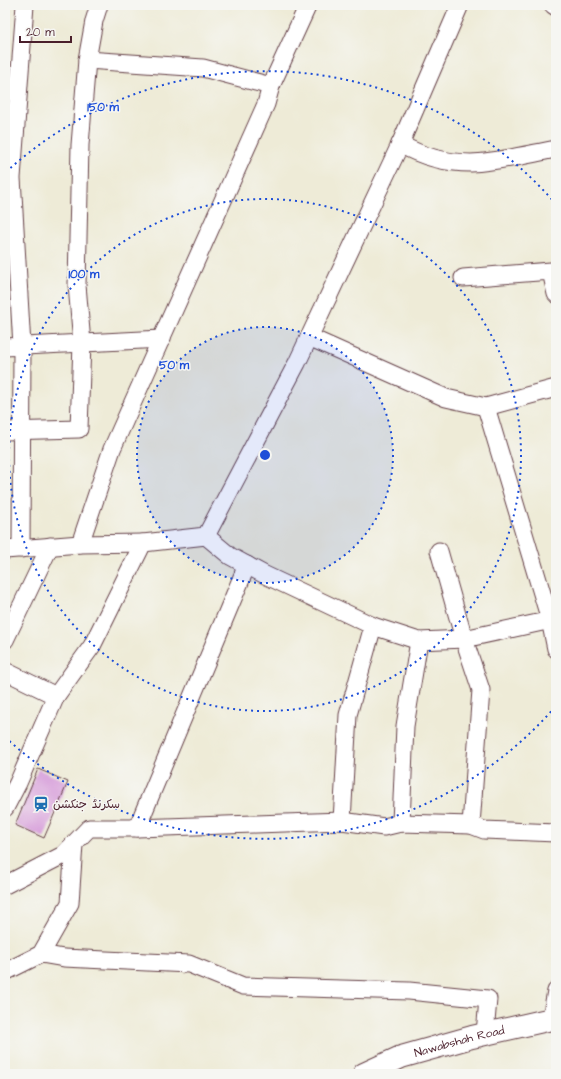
<svg xmlns="http://www.w3.org/2000/svg" width="561" height="1079" font-family="'Architects Daughter','Playpen Sans Arabic',sans-serif">
  <style>
    .building { fill: #d599d9 }
    .lines { fill: none; stroke-linecap: round; stroke-linejoin: round }
    .minor-casing { stroke: #633e45; stroke-width: 19 }
    .major-casing { stroke: #633e45; stroke-width: 24 }
    .minor { stroke: #fff; stroke-width: 17 }
    .major { stroke: #fff; stroke-width: 22 }
    .ring { fill: none; stroke: #1d4ed8; stroke-width: 2; stroke-dasharray: 2 4 }
    .labels { text-anchor: middle; dominant-baseline: central; stroke-width: 3; stroke-linejoin: round; paint-order: stroke }
    .poi-label { font-size: 12px; fill: #4a1f2b; stroke: #f6f6f2; text-anchor: start }
    .street-label { font-size: 12px; fill: #4a1f2b; stroke: #f6f6f2 }
    .centre { fill: #1d4ed8; stroke: #f6f6f2; stroke-width: 2 }
    .ring-label { font-size: 12px; text-anchor: middle; font-weight: bold; fill: #1d4ed8; stroke: #f6f6f2; stroke-width: 3; stroke-linejoin: round; paint-order: stroke }
  </style>
  <rect width="100%" height="100%" fill="#f6f6f2"/>
  <filter id="ink" filterUnits="userSpaceOnUse"><feTurbulence type="fractalNoise" baseFrequency=".025" numOctaves="2"/><feDisplacementMap in="SourceGraphic" scale="8" xChannelSelector="R" yChannelSelector="G"/><feConvolveMatrix kernelMatrix="1 2 1 2 8 2 1 2 1" color-interpolation-filters="sRGB"/></filter>
  <filter id="wash" filterUnits="userSpaceOnUse"><feTurbulence type="fractalNoise" baseFrequency=".012" numOctaves="4" result="noise"/><feDisplacementMap in="SourceGraphic" scale="16" xChannelSelector="R" yChannelSelector="G"/><feGaussianBlur stdDeviation="0.9" result="paint"/><feColorMatrix in="noise" values="0 0 0 0 0 0 0 0 0 0 0 0 0 0 0 0 0 1.4 0 .05"/><feComposite in="paint" operator="in"/></filter>
  <g filter="url(#wash)">
    <rect width="100%" height="100%" fill="#eeebd7"/>
    <g id="blocks">
      <path class="building" d="M 38,769 L 68,782 L 44,838 L 15,825 Z"/>
    </g>
  </g>
  <g filter="url(#ink)">
    <use href="#blocks" fill-opacity="0" stroke="#633e45" stroke-width="1"/>
    <g class="lines">
      <defs>
        <g id="minor">
          <path d="M 553,5 L 556,7"/>
          <path d="M 87,60 L 203,68 L 271,86"/>
          <path d="M 400,144 C 421,156 447,163 471,163 C 498,162 529,154 556,149"/>
          <path d="M 463,278 L 551,271 L 556,294"/>
          <path d="M 309,337 L 446,398 L 486,407 L 556,388"/>
          <path d="M 5,347 L 162,339"/>
          <path d="M 486,407 L 550,620 L 556,649"/>
          <path d="M 5,431 L 79,429 L 82,343 L 77,285 L 80,145 L 87,60 L 94,21 L 99,5"/>
          <path d="M 206,536 L 230,556 L 265,575 L 373,626 L 419,641 L 464,639 L 556,619"/>
          <path d="M 80,544 L 112,449 L 266,104 L 271,86 L 308,5"/>
          <path d="M 21,549 L 22,346 L 12,178 L 25,5"/>
          <path d="M 5,550 L 80,544 L 143,543"/>
          <path d="M 439,551 L 464,639 L 481,690 L 471,825"/>
          <path d="M 5,640 L 50,546"/>
          <path d="M 5,671 L 56,696"/>
          <path d="M 5,808 L 18,783 L 56,696 L 92,646 L 143,543 L 206,536 L 297,363 L 398,149 L 460,5"/>
          <path d="M 342,821 L 348,715 L 373,626"/>
          <path d="M 401,823 L 405,726 L 419,641"/>
          <path d="M 137,828 L 247,565"/>
          <path d="M 5,885 L 63,855 L 89,828 L 137,828 L 342,821 L 384,827 L 401,823 L 471,825 L 484,830 L 556,833"/>
          <path d="M 41,954 L 64,958 L 189,964 L 243,986 L 409,991 L 488,999 L 485,1034"/>
          <path d="M 5,972 L 41,954 L 70,903 L 74,844"/>
          <path d="M 551,1018 L 556,991"/>
        </g>
        <g id="major">
          <path id="s1" d="M 364,1074 L 401,1057 L 472,1037 L 556,1018"/>
        </g>
      </defs>
      <use href="#minor" class="minor-casing"/>
      <use href="#major" class="major-casing"/>
      <use href="#minor" class="minor"/>
      <use href="#major" class="major"/>
    </g>
  </g>
  <circle cx="265" cy="455" r="128" fill="#1d4ed8" fill-opacity=".12"/>
  <g class="ring">
    <circle cx="265" cy="455" r="128"/>
    <circle cx="265" cy="455" r="256"/>
    <path d="M555 707A384 384 0 0 1 6 738M6 172A384 384 0 0 1 555 203"/>
  </g>
  <defs>
    <symbol id="station-bare" viewBox="-9 -9 18 18"><path d="M-3-6H3Q5-6 5-4V2Q5 4 3 4L4.5 6H3L1.5 4h-3L-3 6H-4.5L-3 4Q-5 4-5 2V-4Q-5-6-3-6ZM-3.5-4v3h7v-3ZM-3.5 1v1.5H-2V1ZM2 1v1.5H3.5V1Z" fill="#1f6fb2" stroke="#f6f6f2" stroke-width="2.5" paint-order="stroke"/></symbol>
  </defs>
  <g fill-rule="evenodd">
    <use href="#station-bare" x="30" y="793" width="22" height="22"/>
  </g>
  <g class="labels">
    <g class="poi-label">
      <text x="53" y="804">سکرنڈ جنکشن</text>
    </g>
    <g class="street-label">
      <text stroke="none"><textPath href="#s1" startOffset="101">Nawabshah Road</textPath></text>
    </g>
  </g>
  <circle cx="265" cy="455" r="6" class="centre"/>
  <g class="ring-label">
    <text x="103" y="111">150 m</text>
    <text x="84" y="278">100 m</text>
    <text x="174" y="369">50 m</text>
  </g>
  <rect width="561" height="1079" fill="none" stroke="#f6f6f2" stroke-width="20"/>
  <path d="M20 36v6h51v-6" fill="none" stroke="#4a1f2b" stroke-width="2"/>
  <text x="26" y="36" font-size="12" fill="#4a1f2b" stroke="#f6f6f2" stroke-width="3" paint-order="stroke">20 m</text>
</svg>
